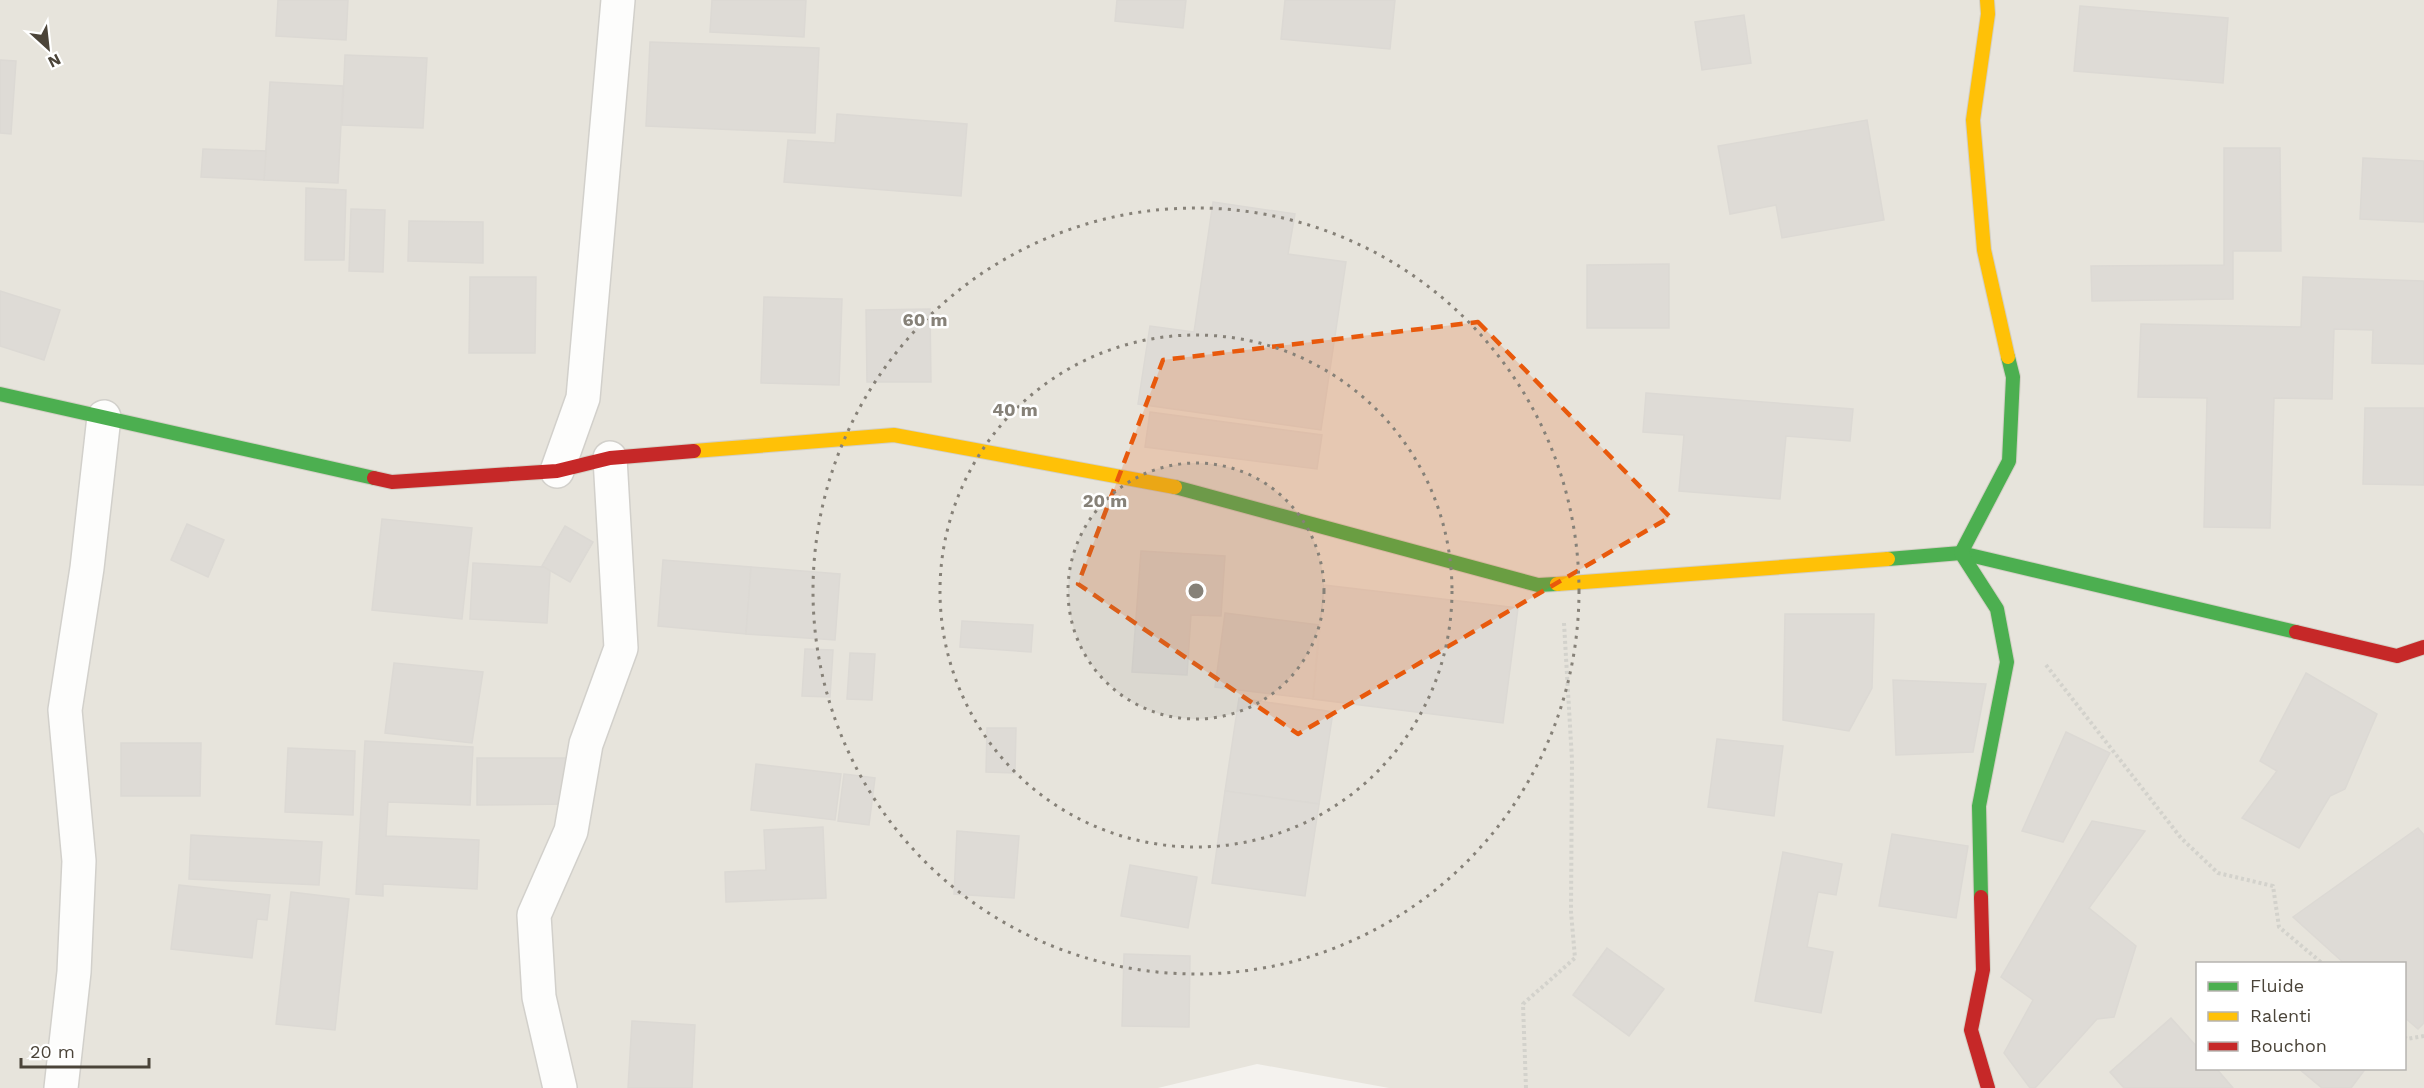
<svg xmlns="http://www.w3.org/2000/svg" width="2424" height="1088" font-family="'Work Sans',sans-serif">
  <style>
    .residential { fill: #e7e4dc; fill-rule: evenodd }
    .building { fill: #dedbd6; stroke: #dcd9d4; stroke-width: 1.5 }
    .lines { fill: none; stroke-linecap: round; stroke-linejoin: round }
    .street-casing { stroke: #d2d0cb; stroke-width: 36 }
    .fast-casing { stroke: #d3cfc5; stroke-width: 16 }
    .slow-casing { stroke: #d3cfc5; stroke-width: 16 }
    .jam-casing { stroke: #d3cfc5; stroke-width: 16 }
    .path { stroke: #d3d2cc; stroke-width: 4; stroke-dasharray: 3 3; stroke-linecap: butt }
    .street { stroke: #fdfdfc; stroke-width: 33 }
    .fast { stroke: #4caf50; stroke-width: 14 }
    .slow { stroke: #ffc107; stroke-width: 14 }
    .jam { stroke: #c62828; stroke-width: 14 }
    .marked { fill: #e8590c; fill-opacity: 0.2; stroke: #e8590c; stroke-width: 4.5; stroke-dasharray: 12 8; stroke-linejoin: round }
    .ring { fill: none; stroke: #868178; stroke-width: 3; stroke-dasharray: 3 6 }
    .centre { fill: #868178; stroke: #fff; stroke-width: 3 }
    .ring-label { font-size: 18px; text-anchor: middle; font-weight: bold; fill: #868178; stroke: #fff; stroke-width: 5; stroke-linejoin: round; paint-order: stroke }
  </style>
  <rect width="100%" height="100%" fill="#f4f2ee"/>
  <path class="residential" d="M 0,0 L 2424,0 L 2424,1088 L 1389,1088 L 1257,1064 L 1158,1088 L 0,1088 ZM 2198,964 L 2404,964 L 2404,1068 L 2198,1068 Z"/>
  <g class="building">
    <path d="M 278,0 L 348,0 L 346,40 L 276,36 Z"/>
    <path d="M 712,0 L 806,0 L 804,37 L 710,32 Z"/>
    <path d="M 1117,0 L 1186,0 L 1183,28 L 1115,21 Z"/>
    <path d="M 1285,0 L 1395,0 L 1390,49 L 1281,39 Z"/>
    <path d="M 2080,6 L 2228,18 L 2223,83 L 2074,71 Z"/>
    <path d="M 1744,15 L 1751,63 L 1702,70 L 1695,22 Z"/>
    <path d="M 650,42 L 819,48 L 815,133 L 646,126 Z"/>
    <path d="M 345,55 L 427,58 L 423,128 L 342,125 Z"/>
    <path d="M 0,60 L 16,61 L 11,134 L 0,133 Z"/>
    <path d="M 270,82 L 343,86 L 338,183 L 264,180 Z"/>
    <path d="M 837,114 L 967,124 L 961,196 L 784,182 L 788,140 L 835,143 Z"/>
    <path d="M 1867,120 L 1884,220 L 1782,238 L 1776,205 L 1730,214 L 1718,146 Z"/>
    <path d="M 2224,148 L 2280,148 L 2281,251 L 2233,251 L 2233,299 L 2092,301 L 2091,266 L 2224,265 Z"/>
    <path d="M 203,149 L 266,151 L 264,180 L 201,177 Z"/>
    <path d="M 2363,158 L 2424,161 L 2424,222 L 2360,219 Z"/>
    <path d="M 306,188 L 346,190 L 344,260 L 305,260 Z"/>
    <path d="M 1213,202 L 1295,214 L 1288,254 L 1346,262 L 1321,430 L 1138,404 L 1150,326 L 1194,332 Z"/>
    <path d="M 351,209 L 385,210 L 383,272 L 349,271 Z"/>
    <path d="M 409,221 L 483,222 L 483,263 L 408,261 Z"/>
    <path d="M 1669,264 L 1669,328 L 1587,328 L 1587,265 Z"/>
    <path d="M 470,277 L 536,277 L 535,353 L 469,353 Z"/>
    <path d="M 2303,277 L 2424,281 L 2424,364 L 2372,363 L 2373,330 L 2334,329 L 2332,399 L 2274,398 L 2270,528 L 2204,527 L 2207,398 L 2138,397 L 2141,324 L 2301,327 Z"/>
    <path d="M 0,291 L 60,310 L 44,360 L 0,346 Z"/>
    <path d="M 764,297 L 842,299 L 839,385 L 761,383 Z"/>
    <path d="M 930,309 L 931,382 L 867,382 L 866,310 Z"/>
    <path d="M 1646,393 L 1853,409 L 1850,441 L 1786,436 L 1780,499 L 1679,491 L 1684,435 L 1643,432 Z"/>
    <path d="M 2365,408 L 2424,408 L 2424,485 L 2363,484 Z"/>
    <path d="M 1150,412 L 1322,435 L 1317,469 L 1145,447 Z"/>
    <path d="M 382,519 L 472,528 L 462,619 L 372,610 Z"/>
    <path d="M 187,524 L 224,540 L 208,577 L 171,560 Z"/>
    <path d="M 565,526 L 593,542 L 570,582 L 542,566 Z"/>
    <path d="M 1141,551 L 1225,556 L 1221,616 L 1191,615 L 1187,675 L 1132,672 Z"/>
    <path d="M 663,560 L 751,567 L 746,634 L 658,626 Z"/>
    <path d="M 473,563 L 544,567 L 550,571 L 547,623 L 470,619 Z"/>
    <path d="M 751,567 L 840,574 L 835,640 L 746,634 Z"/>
    <path d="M 1324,585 L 1518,608 L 1503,723 L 1313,699 Z"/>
    <path d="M 1225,613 L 1319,625 L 1313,699 L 1215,687 Z"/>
    <path d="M 1785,614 L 1874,614 L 1872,688 L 1849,731 L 1783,720 Z"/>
    <path d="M 962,621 L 1033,625 L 1031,652 L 960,647 Z"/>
    <path d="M 805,649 L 833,650 L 830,697 L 802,696 Z"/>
    <path d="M 850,653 L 875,654 L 872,700 L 847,699 Z"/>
    <path d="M 394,663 L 483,672 L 472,743 L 385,733 Z"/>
    <path d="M 2306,673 L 2377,714 L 2345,789 L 2330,796 L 2299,848 L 2242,818 L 2277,771 L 2260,761 Z"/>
    <path d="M 1893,680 L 1986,684 L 1973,752 L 1896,755 Z"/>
    <path d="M 1239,698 L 1333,712 L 1319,804 L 1225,791 Z"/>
    <path d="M 987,728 L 1016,728 L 1015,773 L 986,772 Z"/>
    <path d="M 2066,732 L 2110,753 L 2063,842 L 2022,831 Z"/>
    <path d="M 1717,739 L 1783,746 L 1774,816 L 1708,807 Z"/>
    <path d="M 365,741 L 473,747 L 470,805 L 388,802 L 386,836 L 479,840 L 477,889 L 383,884 L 383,896 L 356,894 Z"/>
    <path d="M 121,743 L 201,743 L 200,796 L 121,796 Z"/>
    <path d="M 288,748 L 355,751 L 353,815 L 285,812 Z"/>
    <path d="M 477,758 L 567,758 L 567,804 L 477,805 Z"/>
    <path d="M 756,764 L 841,774 L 835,820 L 751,810 Z"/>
    <path d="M 844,774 L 875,778 L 869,825 L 838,821 Z"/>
    <path d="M 1225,791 L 1319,804 L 1305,896 L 1212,883 Z"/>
    <path d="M 2092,821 L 2145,831 L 2089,908 L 2136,946 L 2114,1017 L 2097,1019 L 2035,1088 L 2030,1088 L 2004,1053 L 2033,1000 L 2001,977 Z"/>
    <path d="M 823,827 L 826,898 L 726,902 L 725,872 L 766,870 L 764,830 Z"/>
    <path d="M 2418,828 L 2424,835 L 2424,1023 L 2418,1029 L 2404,1017 L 2404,964 L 2345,964 L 2293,917 Z"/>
    <path d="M 957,831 L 1019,836 L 1014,898 L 954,894 Z"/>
    <path d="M 1892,834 L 1968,846 L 1956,918 L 1879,906 Z"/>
    <path d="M 191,835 L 322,842 L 319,885 L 189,879 Z"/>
    <path d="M 1783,852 L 1842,864 L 1836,895 L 1818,892 L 1807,947 L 1833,952 L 1821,1013 L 1755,1001 Z"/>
    <path d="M 1130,865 L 1197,877 L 1188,928 L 1121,916 Z"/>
    <path d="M 179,885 L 270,895 L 267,920 L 257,919 L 252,958 L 171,949 Z"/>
    <path d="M 291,892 L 349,899 L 335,1030 L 276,1024 Z"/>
    <path d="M 1607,948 L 1664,989 L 1629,1036 L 1573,995 Z"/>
    <path d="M 1124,954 L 1190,956 L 1189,1027 L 1122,1026 Z"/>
    <path d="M 2171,1018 L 2198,1048 L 2198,1068 L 2216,1068 L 2233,1088 L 2124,1088 L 2110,1072 Z"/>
    <path d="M 632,1021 L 695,1025 L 692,1088 L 628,1088 Z"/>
    <path d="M 2298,1068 L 2366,1068 L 2351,1088 L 2322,1088 Z"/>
  </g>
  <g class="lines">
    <defs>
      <g id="street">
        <path d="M 557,471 L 583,398 L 618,0"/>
        <path d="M 61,1088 L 74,972 L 79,861 L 65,710 L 87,568 L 104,417"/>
        <path d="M 560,1088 L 539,997 L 534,915 L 571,831 L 586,744 L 621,648 L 610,458"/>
      </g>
      <g id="fast">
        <path d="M 0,394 L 374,478"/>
        <path d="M 1175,487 L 1538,585 L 1557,584"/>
        <path d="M 1888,559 L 1961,553 L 2296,632"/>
        <path d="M 1981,897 L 1979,806 L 2007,662 L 1997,609 L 1961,553 L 2009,461 L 2013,377 L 2008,357"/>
      </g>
      <g id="slow">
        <path d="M 1987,0 L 1988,14 L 1973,120 L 1984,250 L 2008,357"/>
        <path d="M 694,451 L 894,435 L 1175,487"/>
        <path d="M 1557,584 L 1888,559"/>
      </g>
      <g id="jam">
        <path d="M 374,478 L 392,482 L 557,471 L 610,458 L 694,451"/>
        <path d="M 2296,632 L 2397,656 L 2424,647"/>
        <path d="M 1981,897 L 1983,970 L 1971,1030 L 1988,1088"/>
      </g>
    </defs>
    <use href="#street" class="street-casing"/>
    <use href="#fast" class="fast-casing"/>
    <use href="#slow" class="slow-casing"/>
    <use href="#jam" class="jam-casing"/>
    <g class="path">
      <path d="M 2046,665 L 2181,838 L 2218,873 L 2273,886 L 2279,927 L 2323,964"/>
      <path d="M 2404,1037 L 2407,1039 L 2424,1036"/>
      <path d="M 1526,1088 L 1523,1004 L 1575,958 L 1571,912 L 1572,760 L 1564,623"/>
    </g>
    <use href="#street" class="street"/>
    <use href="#fast" class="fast"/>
    <use href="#slow" class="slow"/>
    <use href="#jam" class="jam"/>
  </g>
  <path class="marked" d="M 1478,322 L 1670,517 L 1298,734 L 1078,584 L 1163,360 Z"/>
  <circle cx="1196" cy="591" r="128" fill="#868178" fill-opacity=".12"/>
  <g class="ring">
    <circle cx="1196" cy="591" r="128"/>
    <circle cx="1196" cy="591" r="256"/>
    <circle cx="1196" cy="591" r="383"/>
  </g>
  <circle cx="1196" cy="591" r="9" class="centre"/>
  <g class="ring-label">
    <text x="925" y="326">60 m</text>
    <text x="1015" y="416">40 m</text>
    <text x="1105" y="507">20 m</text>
  </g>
  <rect x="2196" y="962" width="210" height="108" fill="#ffffff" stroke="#b7b4b0" stroke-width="1.5"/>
  <rect x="2208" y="982" width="30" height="9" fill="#4caf50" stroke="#b7b4b0" stroke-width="1.5"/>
  <text x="2250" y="992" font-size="18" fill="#4b4439">Fluide</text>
  <rect x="2208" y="1012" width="30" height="9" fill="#ffc107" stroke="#b7b4b0" stroke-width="1.5"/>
  <text x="2250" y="1022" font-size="18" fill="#4b4439">Ralenti</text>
  <rect x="2208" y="1042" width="30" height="9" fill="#c62828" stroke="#b7b4b0" stroke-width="1.5"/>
  <text x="2250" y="1052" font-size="18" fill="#4b4439">Bouchon</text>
  <g transform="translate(48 48) rotate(153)" stroke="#ffffff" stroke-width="4.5" paint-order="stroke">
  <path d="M0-4.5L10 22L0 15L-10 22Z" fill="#4b4439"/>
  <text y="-9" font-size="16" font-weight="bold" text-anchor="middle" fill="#4b4439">N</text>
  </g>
  <path d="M21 1058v9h128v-9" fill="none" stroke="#4b4439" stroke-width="3"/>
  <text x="30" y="1058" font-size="18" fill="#4b4439" stroke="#ffffff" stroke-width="4.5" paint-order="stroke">20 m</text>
</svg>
